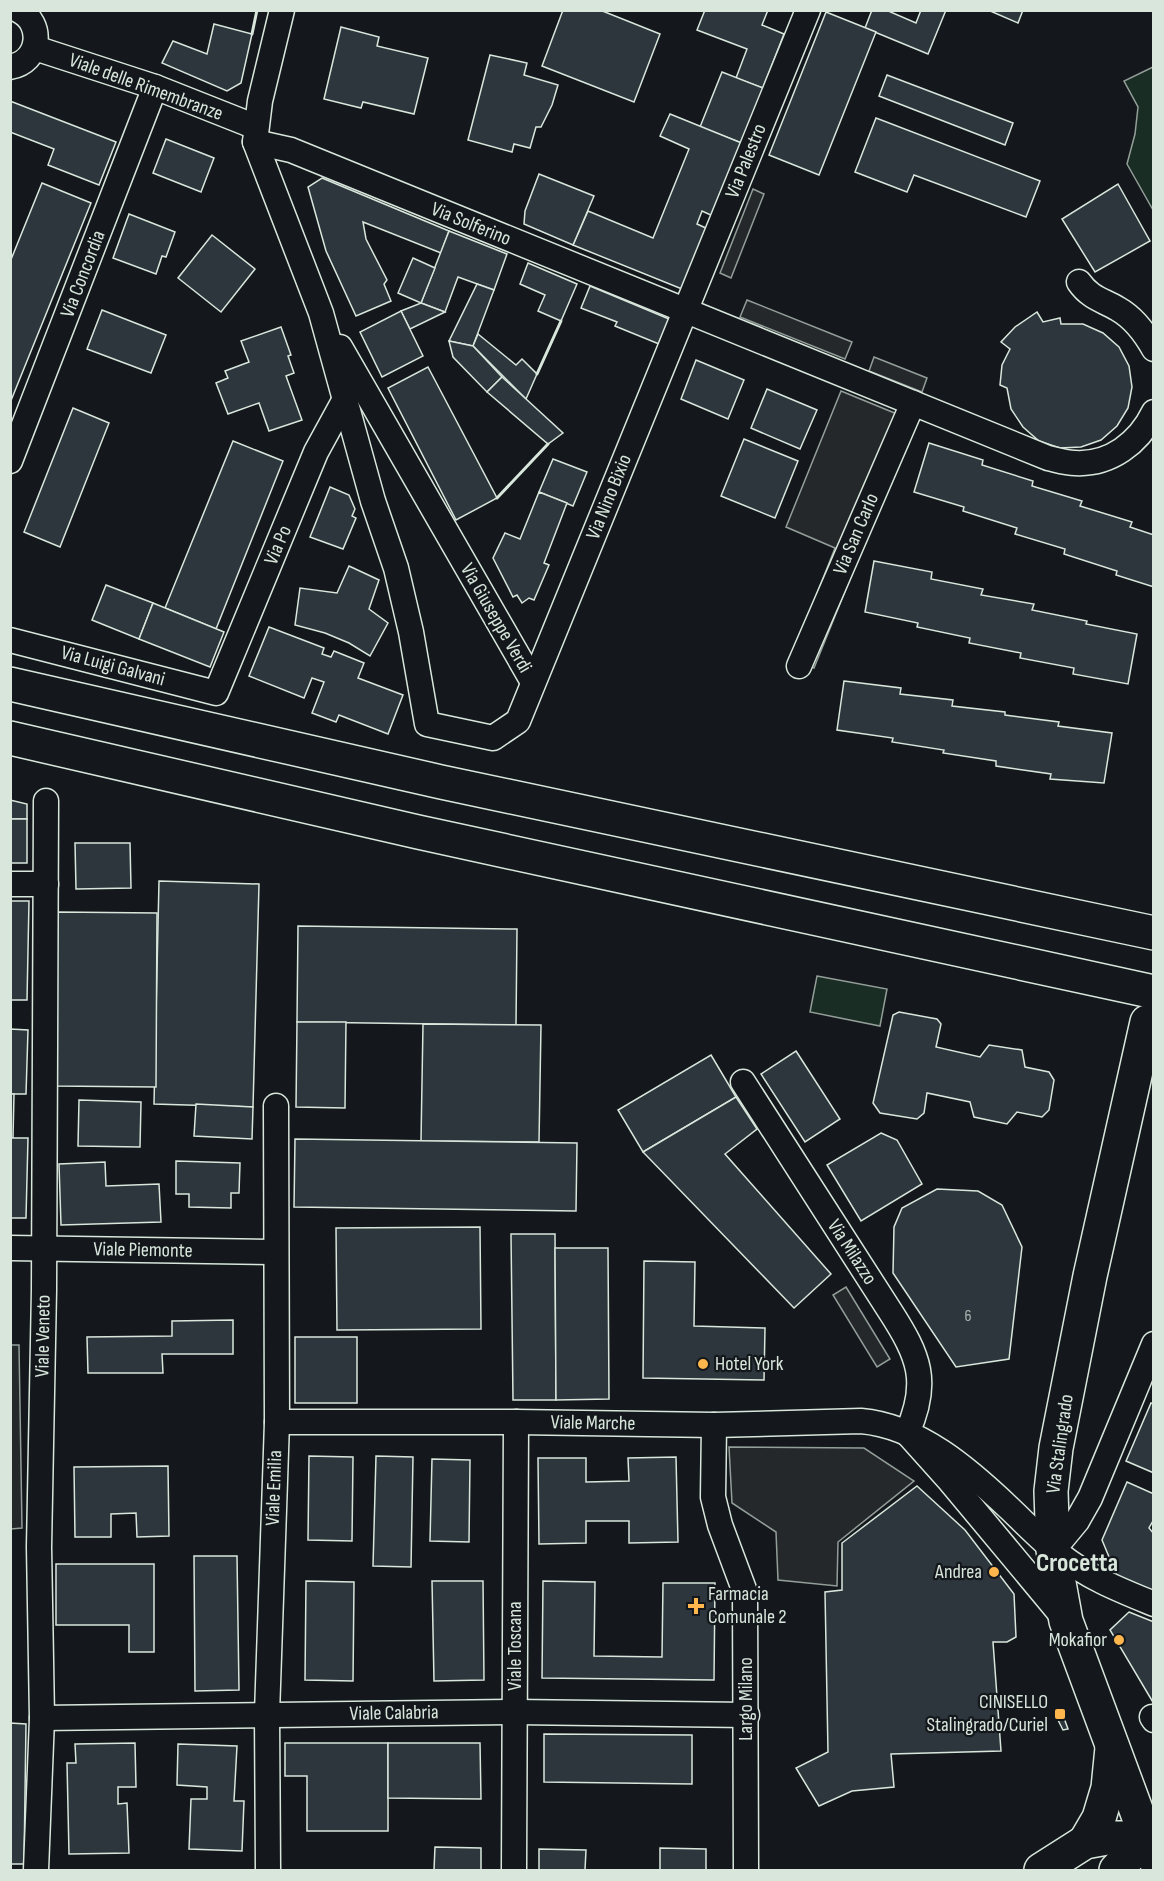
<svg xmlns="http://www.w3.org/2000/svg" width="1164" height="1881" font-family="'Sofia Sans Condensed',sans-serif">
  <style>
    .green { fill: #1a2d24; stroke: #939e99; stroke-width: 1.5 }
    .parking { fill: #24282b; stroke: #939e99; stroke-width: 1.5 }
    .building { fill: #2c363c; stroke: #d8e6dc; stroke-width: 1.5 }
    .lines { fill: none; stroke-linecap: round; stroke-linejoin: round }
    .street-casing { stroke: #d8e6dc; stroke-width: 27 }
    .secondary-casing { stroke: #d8e6dc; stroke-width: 36 }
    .highway-casing { stroke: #d8e6dc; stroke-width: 36 }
    .street { stroke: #14181c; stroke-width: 24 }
    .secondary { stroke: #14181c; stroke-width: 33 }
    .highway { stroke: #14181c; stroke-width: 33 }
    .wall { stroke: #d8e6dc; stroke-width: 3 }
    .poi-dot { fill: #ffb74d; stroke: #14181c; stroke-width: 2 }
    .labels { text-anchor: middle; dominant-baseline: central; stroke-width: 4.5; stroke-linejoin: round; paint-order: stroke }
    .number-label { font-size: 16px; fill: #adbab4 }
    .street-label { font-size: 20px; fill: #d8e6dc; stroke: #14181c }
    .poi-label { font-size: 20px; fill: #d8e6dc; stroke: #14181c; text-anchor: end }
    .district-label { font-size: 26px; font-weight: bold; fill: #d8e6dc; stroke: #14181c }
  </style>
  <rect width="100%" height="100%" fill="#14181c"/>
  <g class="green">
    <path d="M 1153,67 L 1153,210 L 1127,164 L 1135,134 L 1138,107 L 1124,81 Z"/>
    <path d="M 817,976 L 887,989 L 880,1026 L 810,1012 Z"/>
  </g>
  <g class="parking">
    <path d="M 753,189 L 764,194 L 731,278 L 720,273 Z"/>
    <path d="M 747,300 L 852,342 L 845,359 L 740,317 Z"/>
    <path d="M 874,357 L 927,378 L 922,392 L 869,371 Z"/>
    <path d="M 841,391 L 914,421 L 814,668 L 791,659 L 835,548 L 786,527 Z"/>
    <path d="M 846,1287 L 890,1359 L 877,1367 L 833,1295 Z"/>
    <path d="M 11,1345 L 19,1345 L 22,1528 L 11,1529 Z"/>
    <path d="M 729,1447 L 864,1448 L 914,1481 L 838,1542 L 837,1586 L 778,1580 L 776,1532 L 732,1503 Z"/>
  </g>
  <g class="building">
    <path d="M 563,10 L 600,10 L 660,34 L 634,102 L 542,66 Z"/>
    <path d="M 705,10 L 768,10 L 762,25 L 784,34 L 763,88 L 736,78 L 747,49 L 697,30 Z"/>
    <path d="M 872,10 L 886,10 L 916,23 L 921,10 L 946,10 L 928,54 L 865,28 Z"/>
    <path d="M 988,10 L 1023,10 L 1018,23 Z"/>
    <path d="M 826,12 L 876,32 L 819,175 L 769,155 Z"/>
    <path d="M 214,24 L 252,34 L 241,83 L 227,91 L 162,63 L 173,41 L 207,54 Z"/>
    <path d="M 341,27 L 379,37 L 377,46 L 428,58 L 414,114 L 363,102 L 361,108 L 324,99 Z"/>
    <path d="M 490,55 L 527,63 L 524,75 L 558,85 L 552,105 L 541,127 L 536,127 L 530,148 L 514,144 L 512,152 L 468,140 Z"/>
    <path d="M 722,72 L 768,90 L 744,144 L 700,127 Z"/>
    <path d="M 887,75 L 1013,123 L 1005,145 L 879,96 Z"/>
    <path d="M 10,101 L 116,142 L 99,185 L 48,165 L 54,149 L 10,132 Z"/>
    <path d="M 670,114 L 744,144 L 713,216 L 702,211 L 697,224 L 708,229 L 682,289 L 573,245 L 588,211 L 653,238 L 689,149 L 660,136 Z"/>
    <path d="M 876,118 L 1040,181 L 1026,217 L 914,175 L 907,192 L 855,172 Z"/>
    <path d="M 166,139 L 214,158 L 201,192 L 153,173 Z"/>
    <path d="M 539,174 L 594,196 L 573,245 L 524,224 L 525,211 Z"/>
    <path d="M 322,178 L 449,231 L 441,253 L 363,222 L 366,239 L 387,280 L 384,284 L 391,301 L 356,316 L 326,251 L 308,187 Z"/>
    <path d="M 42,183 L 91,203 L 10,403 L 10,262 Z"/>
    <path d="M 1118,184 L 1150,241 L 1095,272 L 1062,219 Z"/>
    <path d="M 129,214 L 175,232 L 166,257 L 162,256 L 156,274 L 113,258 Z"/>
    <path d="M 449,231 L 507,254 L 494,290 L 458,277 L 445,312 L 421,303 Z"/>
    <path d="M 212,235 L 255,269 L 221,312 L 178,278 Z"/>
    <path d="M 413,258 L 435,268 L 421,303 L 398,293 Z"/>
    <path d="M 528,263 L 577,284 L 561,321 L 538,311 L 545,295 L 520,284 Z"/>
    <path d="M 477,284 L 494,290 L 473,346 L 449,341 Z"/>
    <path d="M 590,286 L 669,319 L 659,344 L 615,326 L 617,322 L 581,308 Z"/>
    <path d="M 421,303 L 445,312 L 410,329 L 401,311 Z"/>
    <path d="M 102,310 L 166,335 L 151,373 L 87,349 Z"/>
    <path d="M 401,311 L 423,356 L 382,377 L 360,332 Z"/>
    <path d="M 1037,312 L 1043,322 L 1060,318 L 1061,324 L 1083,324 L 1103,333 L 1119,347 L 1129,366 L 1132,387 L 1128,408 L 1117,426 L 1101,440 L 1081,447 L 1060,448 L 1039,441 L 1023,427 L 1011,409 L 1007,388 L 1000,385 L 1002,365 L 1010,349 L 1001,342 L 1015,327 Z"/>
    <path d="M 281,327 L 291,355 L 288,356 L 294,373 L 286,376 L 302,420 L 269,431 L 259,403 L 228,414 L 216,383 L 228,378 L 225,371 L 249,362 L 241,341 Z"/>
    <path d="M 478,334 L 516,365 L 522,359 L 537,374 L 526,399 L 473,346 Z"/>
    <path d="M 449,341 L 473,346 L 502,377 L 487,392 L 453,357 Z"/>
    <path d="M 696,360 L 744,380 L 728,419 L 681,399 Z"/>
    <path d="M 428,367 L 497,498 L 456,520 L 388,388 Z"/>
    <path d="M 502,377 L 526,399 L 563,433 L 548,444 L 487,392 Z"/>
    <path d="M 767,389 L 817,410 L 800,449 L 751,428 Z"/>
    <path d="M 73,408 L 109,423 L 60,547 L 24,532 Z"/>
    <path d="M 744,439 L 798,461 L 775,518 L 721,496 Z"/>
    <path d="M 233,441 L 283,461 L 216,629 L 165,608 Z"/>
    <path d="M 929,443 L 983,460 L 982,465 L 1033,481 L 1032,486 L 1082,501 L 1080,506 L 1132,522 L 1130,527 L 1154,535 L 1154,587 L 1116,575 L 1117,571 L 1064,554 L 1065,549 L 1015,534 L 1017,528 L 963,511 L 964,507 L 914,492 Z"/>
    <path d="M 553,459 L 587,472 L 573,506 L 539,492 Z"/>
    <path d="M 330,487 L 349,495 L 355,509 L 352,516 L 356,518 L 343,549 L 310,537 Z"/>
    <path d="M 539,492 L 567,503 L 544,563 L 549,565 L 534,600 L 529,598 L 522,603 L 517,595 L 513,597 L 493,558 L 505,533 L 520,539 Z"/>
    <path d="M 874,561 L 932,572 L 931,579 L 983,589 L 981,595 L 1034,604 L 1032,610 L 1087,621 L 1086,624 L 1137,634 L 1128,684 L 1073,674 L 1074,668 L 1020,658 L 1021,653 L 969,643 L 970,638 L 917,627 L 918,623 L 865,612 Z"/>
    <path d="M 349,566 L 379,580 L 369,609 L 388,623 L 370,656 L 349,643 L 325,633 L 295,625 L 300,588 L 337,593 Z"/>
    <path d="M 106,585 L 153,603 L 139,639 L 92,620 Z"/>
    <path d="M 153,603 L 224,632 L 210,667 L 139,639 Z"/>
    <path d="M 269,627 L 324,648 L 322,654 L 331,657 L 334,651 L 364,663 L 358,678 L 403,695 L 388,734 L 339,715 L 336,722 L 312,713 L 324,682 L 312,678 L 304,698 L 249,676 Z"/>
    <path d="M 844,681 L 901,688 L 900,694 L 953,700 L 952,706 L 1005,712 L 1005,715 L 1059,722 L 1058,726 L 1112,733 L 1104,783 L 1050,779 L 1051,774 L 996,766 L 996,761 L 943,753 L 944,750 L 892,742 L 893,738 L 837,730 Z"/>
    <path d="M 10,800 L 27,804 L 27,819 L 10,819 Z"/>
    <rect x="10" y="819" width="17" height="44"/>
    <path d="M 75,843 L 130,843 L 131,888 L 76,889 Z"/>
    <path d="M 159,881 L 259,884 L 253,1107 L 154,1104 Z"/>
    <path d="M 10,901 L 29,901 L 27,1000 L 10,1000 Z"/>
    <path d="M 57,912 L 157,913 L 156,1087 L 55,1086 Z"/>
    <path d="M 298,926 L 517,929 L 516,1025 L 297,1022 Z"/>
    <path d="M 899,1012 L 937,1019 L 941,1024 L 936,1047 L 980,1057 L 989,1045 L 1022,1050 L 1025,1067 L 1049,1072 L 1054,1080 L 1049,1110 L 1042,1117 L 1017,1112 L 1007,1124 L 974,1117 L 970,1102 L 927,1093 L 924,1113 L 917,1119 L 880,1113 L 873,1103 L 893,1015 Z"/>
    <path d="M 297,1022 L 346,1022 L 345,1108 L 296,1107 Z"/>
    <path d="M 423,1024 L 541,1025 L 539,1142 L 421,1141 Z"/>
    <path d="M 10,1029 L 28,1030 L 26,1094 L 10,1094 Z"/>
    <path d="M 796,1051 L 840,1119 L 805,1142 L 761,1074 Z"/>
    <path d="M 711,1055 L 736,1097 L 643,1152 L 618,1110 Z"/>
    <path d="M 10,1094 L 14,1094 L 13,1138 L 10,1138 Z"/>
    <path d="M 736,1097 L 757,1129 L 725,1154 L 831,1274 L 794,1308 L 643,1152 Z"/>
    <path d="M 79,1100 L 141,1102 L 140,1147 L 78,1146 Z"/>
    <path d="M 196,1104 L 253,1107 L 252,1139 L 194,1136 Z"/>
    <path d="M 881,1133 L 897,1140 L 922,1184 L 861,1221 L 827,1165 Z"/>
    <path d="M 10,1138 L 28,1138 L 26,1218 L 10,1218 Z"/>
    <path d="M 295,1139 L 577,1143 L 576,1211 L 294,1207 Z"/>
    <path d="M 176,1161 L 240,1163 L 239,1193 L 231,1193 L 231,1208 L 189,1207 L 189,1194 L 176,1194 Z"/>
    <path d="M 105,1162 L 106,1186 L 159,1184 L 161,1222 L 61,1225 L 59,1164 Z"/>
    <path d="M 937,1189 L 978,1191 L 1002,1205 L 1022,1247 L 1009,1359 L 956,1367 L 893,1273 L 894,1227 L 902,1208 Z"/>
    <path d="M 480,1227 L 481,1329 L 337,1330 L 336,1228 Z"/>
    <path d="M 511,1234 L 555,1234 L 556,1400 L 513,1400 Z"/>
    <path d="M 555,1248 L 608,1248 L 609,1399 L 556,1400 Z"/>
    <path d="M 644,1261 L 695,1262 L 694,1326 L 765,1328 L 764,1380 L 643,1378 Z"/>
    <path d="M 233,1320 L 233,1354 L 162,1354 L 163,1373 L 88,1373 L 87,1337 L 172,1336 L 172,1321 Z"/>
    <rect x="295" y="1337" width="62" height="66"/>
    <path d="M 1151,1403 L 1154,1404 L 1154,1473 L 1126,1461 Z"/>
    <path d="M 309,1456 L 353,1457 L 352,1541 L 308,1540 Z"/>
    <path d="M 376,1456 L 413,1457 L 411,1567 L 373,1566 Z"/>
    <path d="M 676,1457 L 678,1542 L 629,1543 L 629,1521 L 586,1521 L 586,1543 L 539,1544 L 538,1458 L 586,1458 L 586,1482 L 629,1481 L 628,1458 Z"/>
    <path d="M 432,1459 L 470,1460 L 469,1542 L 430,1541 Z"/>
    <path d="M 168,1466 L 169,1536 L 137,1537 L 136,1513 L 111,1514 L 111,1537 L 75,1537 L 74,1467 Z"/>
    <path d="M 1127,1482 L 1154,1494 L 1154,1519 L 1149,1528 L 1154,1534 L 1154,1591 L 1117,1576 L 1102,1540 Z"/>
    <path d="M 917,1486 L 965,1530 L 1014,1594 L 1016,1637 L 1007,1642 L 993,1642 L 1001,1751 L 891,1754 L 894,1787 L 852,1791 L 819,1806 L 796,1768 L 828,1752 L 825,1592 L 842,1590 L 842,1543 Z"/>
    <path d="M 194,1556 L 237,1556 L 239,1690 L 195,1691 Z"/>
    <path d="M 56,1564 L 154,1564 L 154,1652 L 129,1652 L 129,1625 L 56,1625 Z"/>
    <path d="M 306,1581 L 354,1582 L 353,1681 L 305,1680 Z"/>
    <path d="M 432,1581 L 483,1581 L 484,1680 L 434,1681 Z"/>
    <path d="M 543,1581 L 595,1582 L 594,1656 L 662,1657 L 663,1583 L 715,1583 L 714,1680 L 542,1678 Z"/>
    <path d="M 1129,1612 L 1154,1622 L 1154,1704 L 1110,1630 Z"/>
    <path d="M 1064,1718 L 1068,1729 L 1063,1730 L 1058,1720 Z"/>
    <path d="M 10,1723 L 26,1724 L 24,1864 L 10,1864 Z"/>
    <path d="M 544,1734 L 692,1735 L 692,1784 L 544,1782 Z"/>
    <path d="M 135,1743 L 136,1787 L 118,1787 L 118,1804 L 127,1803 L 129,1853 L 69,1854 L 67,1763 L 76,1763 L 75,1744 Z"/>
    <path d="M 285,1743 L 388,1743 L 388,1831 L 307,1831 L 307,1776 L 285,1776 Z"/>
    <path d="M 388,1743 L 480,1743 L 481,1799 L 388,1798 Z"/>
    <path d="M 178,1744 L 237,1746 L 234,1801 L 244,1801 L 242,1851 L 189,1849 L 191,1799 L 207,1799 L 207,1787 L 177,1785 Z"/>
    <path d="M 435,1847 L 481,1848 L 481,1870 L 434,1870 Z"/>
    <path d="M 660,1848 L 706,1849 L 706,1870 L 660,1870 Z"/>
    <path d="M 539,1849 L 586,1850 L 585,1870 L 539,1870 Z"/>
  </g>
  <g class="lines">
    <defs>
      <g id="street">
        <path d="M 282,10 L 260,101 L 255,142 L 321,313 L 373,501 L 396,568 L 411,632 L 427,724 L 493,738 L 518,721 L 808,10"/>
        <path d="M 35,48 L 155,87 L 256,127"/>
        <path d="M 10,67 C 40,62 45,23 18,10"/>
        <path d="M 255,142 L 291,150 L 1048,458 C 1057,460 1066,463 1075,463 C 1110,465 1139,443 1154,412"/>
        <path d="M 1079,282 C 1090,298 1103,300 1118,309 C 1134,318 1145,333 1154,349"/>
        <path d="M 340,347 L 533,682"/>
        <path d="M 10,461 L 155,87"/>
        <path d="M 10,640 L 216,693 L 316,452 L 345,399"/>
        <path d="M 799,666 L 913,403"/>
        <path d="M 10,884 L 46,884"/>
        <path d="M 743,1082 L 890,1311 C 919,1356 930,1382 907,1433 L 950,1481 L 1064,1618"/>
        <path d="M 10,1248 L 275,1252"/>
        <path d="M 277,1422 L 516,1422 L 714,1425 L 861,1421 C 919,1426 969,1470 1009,1508 C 1026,1524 1042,1541 1060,1555 C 1089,1578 1120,1590 1154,1604"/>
        <path d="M 714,1425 L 713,1497 L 720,1525 L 745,1592 L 746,1870"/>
        <path d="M 1053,1550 L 1077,1521 L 1090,1498 L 1154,1344"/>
        <path d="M 1152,1717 L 1154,1720"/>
        <path d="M 42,1718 L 515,1712 L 747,1715"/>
        <path d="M 36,1870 L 42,1718 L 39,1547 L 44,1290 L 46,801"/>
        <path d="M 268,1870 L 267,1714 L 277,1422 L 276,1106"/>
        <path d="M 514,1870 L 516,1422"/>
      </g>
      <path id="secondary" d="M 1147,1022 L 1090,1276 L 1056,1448 L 1051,1491 L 1053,1550 L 1066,1621 L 1154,1858"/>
      <g id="highway">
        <path d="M 10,684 L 441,782 L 1154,933"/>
        <path d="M 10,738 L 418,832 L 1154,992"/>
        <path d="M 1085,1842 L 1099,1818 L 1108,1788 L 1112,1748"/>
        <path d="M 1041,1870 L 1085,1842 L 1107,1838 L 1146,1838"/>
        <path d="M 1116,1870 L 1146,1838"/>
      </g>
    </defs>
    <use href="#street" class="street-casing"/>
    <use href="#secondary" class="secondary-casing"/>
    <use href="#highway" class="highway-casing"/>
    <use href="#street" class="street"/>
    <use href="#secondary" class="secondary"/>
    <use href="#highway" class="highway"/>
    <g class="wall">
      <path d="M 252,34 L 257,10"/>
      <path d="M 537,374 L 561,321"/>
      <path d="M 497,498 L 548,444"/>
    </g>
  </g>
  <g class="poi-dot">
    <circle cx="703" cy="1364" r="6"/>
    <circle cx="994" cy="1572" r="6"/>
    <path d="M693 1597h6v6h6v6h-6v6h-6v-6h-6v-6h6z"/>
    <circle cx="1119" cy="1640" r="6"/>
    <rect x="1054" y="1708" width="12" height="12" rx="3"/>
  </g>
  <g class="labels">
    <g class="number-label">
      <text x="968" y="1316">6</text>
    </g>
    <g class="street-label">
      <text transform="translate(146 87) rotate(20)">Viale delle Rimembranze</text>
      <text transform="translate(746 161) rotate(-68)">Via Palestro</text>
      <text transform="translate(471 224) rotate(22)">Via Solferino</text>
      <text transform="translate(83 274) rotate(-69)">Via Concordia</text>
      <text transform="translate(609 497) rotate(-68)">Via Nino Bixio</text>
      <text transform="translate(856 534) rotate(-67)">Via San Carlo</text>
      <text transform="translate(278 545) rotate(-67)">Via Po</text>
      <text transform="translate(496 618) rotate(60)">Via Giuseppe Verdi</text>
      <text transform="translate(113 666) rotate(15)">Via Luigi Galvani</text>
      <text transform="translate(143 1250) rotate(1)">Viale Piemonte</text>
      <text transform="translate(852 1252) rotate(57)">Via Milazzo</text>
      <text transform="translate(43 1336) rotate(-89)">Viale Veneto</text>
      <text transform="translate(593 1423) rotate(1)">Viale Marche</text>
      <text transform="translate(1060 1444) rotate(-82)">Via Stalingrado</text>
      <text transform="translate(274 1488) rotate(-88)">Viale Emilia</text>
      <text transform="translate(515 1646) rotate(-90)">Viale Toscana</text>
      <text transform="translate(746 1699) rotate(-90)">Largo Milano</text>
      <text transform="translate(394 1713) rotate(-1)">Viale Calabria</text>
    </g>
    <g class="poi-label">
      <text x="715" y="1364" text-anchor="start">Hotel York</text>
      <text x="982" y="1572">Andrea</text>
      <text x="708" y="1594" text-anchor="start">Farmacia<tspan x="708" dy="23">Comunale 2</tspan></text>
      <text x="1107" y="1640">Mokafior</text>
      <text x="1048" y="1702">CINISELLO<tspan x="1048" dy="23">Stalingrado/Curiel</tspan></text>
    </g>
    <g class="district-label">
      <text x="1077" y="1563">Crocetta</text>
    </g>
  </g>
  <rect width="1164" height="1881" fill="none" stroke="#d8e6dc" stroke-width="24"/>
</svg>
